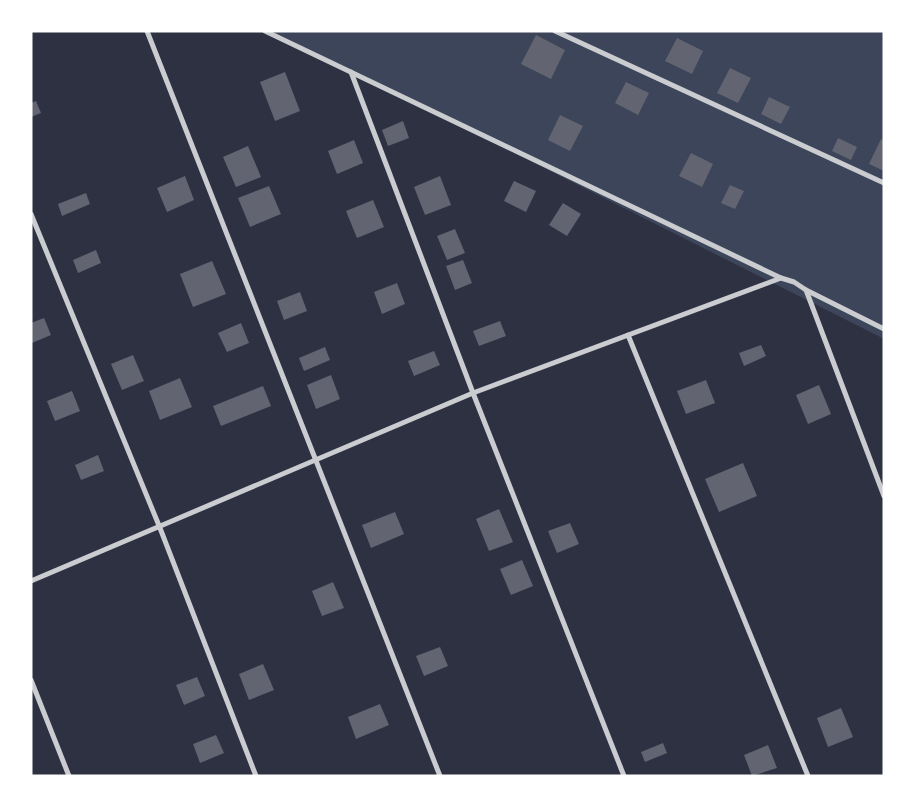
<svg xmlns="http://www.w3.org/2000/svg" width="915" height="807" font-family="'PT Sans',sans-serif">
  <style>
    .green { fill: #3c4559 }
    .building { fill: #626471 }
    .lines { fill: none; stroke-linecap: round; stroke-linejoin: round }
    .minor { stroke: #caccd0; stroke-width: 5 }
  </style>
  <rect width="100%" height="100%" fill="#2d3142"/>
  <path class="green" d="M 272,31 L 884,31 L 884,339 Z"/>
  <g class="building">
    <path d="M 536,35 L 565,50 L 551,79 L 521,64 Z"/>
    <path d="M 677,38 L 703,51 L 692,74 L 665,61 Z"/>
    <path d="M 730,68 L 751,78 L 738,103 L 717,93 Z"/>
    <path d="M 285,72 L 300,111 L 275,121 L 260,82 Z"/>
    <path d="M 626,82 L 649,93 L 638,115 L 615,103 Z"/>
    <path d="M 769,97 L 790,107 L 781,124 L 761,114 Z"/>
    <path d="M 36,101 L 41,113 L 31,117 L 31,103 Z"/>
    <path d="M 560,115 L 583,126 L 570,151 L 548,140 Z"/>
    <path d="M 403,121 L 409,138 L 388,146 L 382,130 Z"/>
    <path d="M 838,138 L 857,147 L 851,160 L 832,151 Z"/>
    <path d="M 881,139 L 884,141 L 884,171 L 869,164 Z"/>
    <path d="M 354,140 L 363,163 L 337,174 L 328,151 Z"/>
    <path d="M 248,146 L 261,177 L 236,187 L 223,157 Z"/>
    <path d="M 691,153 L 713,164 L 702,187 L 679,176 Z"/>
    <path d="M 185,176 L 194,200 L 167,212 L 157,188 Z"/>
    <path d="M 440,176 L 451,205 L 425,215 L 414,187 Z"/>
    <path d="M 514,181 L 536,191 L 526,212 L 504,201 Z"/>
    <path d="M 730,185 L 744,191 L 735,209 L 721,203 Z"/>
    <path d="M 269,186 L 281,214 L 250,227 L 238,198 Z"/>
    <path d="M 86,193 L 90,204 L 62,216 L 58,204 Z"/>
    <path d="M 373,200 L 384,227 L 357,238 L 346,211 Z"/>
    <path d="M 563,203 L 581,214 L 567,236 L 549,225 Z"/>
    <path d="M 455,229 L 465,253 L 447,260 L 437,236 Z"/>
    <path d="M 96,250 L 101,263 L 78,273 L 73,260 Z"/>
    <path d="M 463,260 L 472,283 L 455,290 L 446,266 Z"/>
    <path d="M 212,261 L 226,294 L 193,307 L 180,274 Z"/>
    <path d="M 397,283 L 405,304 L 382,314 L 374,292 Z"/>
    <path d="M 300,292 L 307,311 L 284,320 L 277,301 Z"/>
    <path d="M 44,318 L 51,335 L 32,343 L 31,323 Z"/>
    <path d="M 500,321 L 506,336 L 479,346 L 473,331 Z"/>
    <path d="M 241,323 L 249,343 L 227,352 L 218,333 Z"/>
    <path d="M 761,345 L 766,356 L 744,366 L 739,353 Z"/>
    <path d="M 325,347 L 330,360 L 304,371 L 299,358 Z"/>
    <path d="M 434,351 L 440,365 L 414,376 L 408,361 Z"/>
    <path d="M 133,355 L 144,381 L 122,390 L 111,364 Z"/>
    <path d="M 331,375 L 340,399 L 316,409 L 307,385 Z"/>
    <path d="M 180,378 L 192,407 L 160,420 L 149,391 Z"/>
    <path d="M 706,380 L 715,403 L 686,414 L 677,391 Z"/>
    <path d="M 819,385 L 831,414 L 808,424 L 796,395 Z"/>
    <path d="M 263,386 L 271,406 L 221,426 L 213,406 Z"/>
    <path d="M 72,391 L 80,411 L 55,421 L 47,401 Z"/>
    <path d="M 98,455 L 104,471 L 81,480 L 75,465 Z"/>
    <path d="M 743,463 L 757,496 L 719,512 L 705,479 Z"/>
    <path d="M 499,509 L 513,542 L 489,551 L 476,519 Z"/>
    <path d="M 395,512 L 404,534 L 371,548 L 362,525 Z"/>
    <path d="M 570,523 L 579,544 L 557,553 L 548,531 Z"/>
    <path d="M 522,560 L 533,586 L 511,595 L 500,569 Z"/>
    <path d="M 333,582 L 344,608 L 322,616 L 312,591 Z"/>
    <path d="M 440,647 L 448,666 L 424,676 L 416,656 Z"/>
    <path d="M 263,664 L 274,690 L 249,700 L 239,674 Z"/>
    <path d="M 197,677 L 205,696 L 184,705 L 176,685 Z"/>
    <path d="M 380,704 L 389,725 L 356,739 L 348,717 Z"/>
    <path d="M 841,708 L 853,737 L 828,747 L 817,718 Z"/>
    <path d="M 216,735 L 224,753 L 200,763 L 193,744 Z"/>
    <path d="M 663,743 L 667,753 L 645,762 L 641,752 Z"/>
    <path d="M 768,745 L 777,768 L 752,776 L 744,755 Z"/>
  </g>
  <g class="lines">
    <g class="minor">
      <path d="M 147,31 L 440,776"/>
      <path d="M 265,31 L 781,278 L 794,282 L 806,290 L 884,329"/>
      <path d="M 555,31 L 884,183"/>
      <path d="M 351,72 L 473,393 L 624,776"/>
      <path d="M 31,214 L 160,528 L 256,776"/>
      <path d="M 806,290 L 884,496"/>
      <path d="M 628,335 L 808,776"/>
      <path d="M 31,581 L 473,393 L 781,278"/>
      <path d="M 31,680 L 69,776"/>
    </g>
  </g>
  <rect width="915" height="807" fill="none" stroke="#ffffff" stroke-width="65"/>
</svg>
